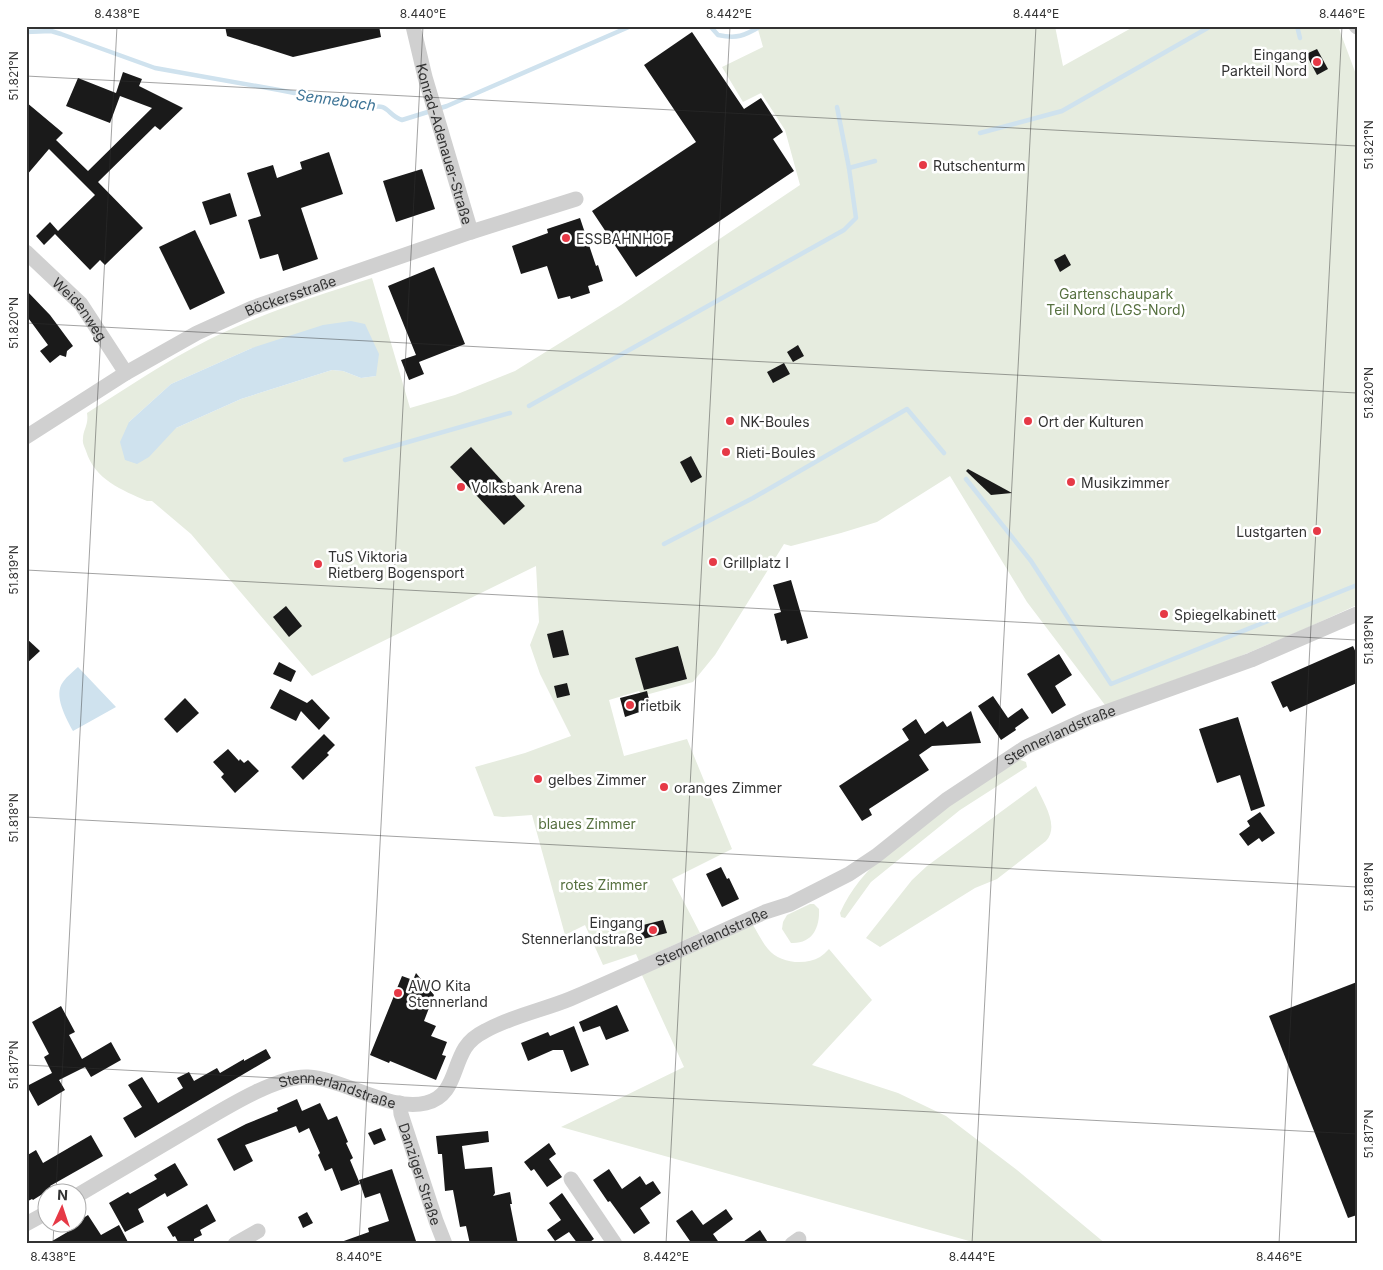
<svg xmlns="http://www.w3.org/2000/svg" width="1383" height="1270" font-family="Inter,sans-serif">
  <style>
    .green { fill: #e6ecdf; fill-rule: evenodd }
    .water { fill: #cfe2ee }
    .lines { fill: none; stroke-linecap: round; stroke-linejoin: round }
    .stream { stroke: #cfe2ee; stroke-width: 4.5 }
    .building { fill: #1a1a1a }
    .street { stroke: #d0d0d0; stroke-width: 15 }
    .ticks { fill: none; stroke: #333; stroke-width: 1; stroke-opacity: 0.45 }
    .poi-dot { fill: #e63946; stroke: #fff; stroke-width: 2 }
    .labels { text-anchor: middle; dominant-baseline: central; stroke-width: 5; stroke-linejoin: round; paint-order: stroke }
    .poi-label { font-size: 14px; fill: #333; stroke: #fff; text-anchor: start }
    .street-label { font-size: 14px; fill: #333; stroke: #fff }
    .park-label { font-size: 14px; fill: #56703f; stroke: #fff }
    .water-label { font-size: 15px; font-style: italic; fill: #3f7597; stroke: #fff }
    .neatline { fill: none; stroke: #333; stroke-width: 2 }
    .ticks-label { font-size: 12px; text-anchor: middle; fill: #333 }
  </style>
  <rect width="100%" height="100%" fill="#fff"/>
  <g class="green">
    <path d="M 757,26 L 1055,26 L 1063,66 L 1135,26 L 1338,26 L 1357,77 L 1357,605 L 1300,631 L 1236,658 L 1105,705 L 1027,602 L 950,476 L 877,522 L 841,533 L 791,546 L 784,544 L 715,655 L 693,682 L 642,696 L 639,691 L 609,700 L 624,756 L 687,739 L 732,849 L 672,879 L 700,933 L 639,961 L 636,954 L 603,965 L 585,925 L 565,935 L 532,815 L 503,817 L 494,816 L 475,767 L 525,753 L 571,736 L 540,674 L 530,645 L 539,622 L 536,566 L 312,676 L 191,534 L 152,501 L 147,501 C 122,490 95,480 86,451 C 85,448 82,443 83,439 C 83,429 89,425 87,413 C 127,388 166,361 208,340 C 260,314 316,296 372,278 L 410,408 L 455,395 L 515,371 L 621,305 L 800,185 L 785,130 L 761,93 L 743,102 L 722,67 L 763,47 ZM 252,348 L 376,376 L 361,378 L 343,371 L 332,370 L 241,399 L 176,428 L 129,422 L 171,384 Z"/>
    <path d="M 1018,759 L 1026,762 L 1027,767 L 960,810 L 871,882 L 845,918 L 841,917 L 840,913 C 861,866 904,838 945,809 C 969,792 993,776 1018,759 Z"/>
    <path d="M 1036,786 C 1043,802 1060,826 1046,841 L 997,879 L 975,888 L 880,947 L 866,938 L 912,880 L 927,866 Z"/>
    <path d="M 810,904 L 814,904 L 819,909 C 820,928 812,944 791,943 L 782,929 L 783,922 L 787,915 Z"/>
    <path d="M 753,925 C 758,933 762,942 768,949 C 779,963 805,966 820,957 C 823,955 826,952 829,949 L 872,1000 L 812,1065 L 898,1093 L 946,1116 L 1017,1170 L 1106,1244 L 980,1244 L 561,1127 L 684,1067 L 641,973 Z"/>
  </g>
  <g class="water">
    <path d="M 351,321 L 365,324 L 379,354 L 376,376 L 361,378 L 343,371 L 332,370 L 241,399 L 176,428 L 149,457 L 137,464 L 125,460 L 120,442 L 129,422 L 171,384 L 252,348 L 323,325 Z"/>
    <path d="M 78,667 L 116,707 L 73,731 C 66,718 53,695 63,682 C 67,676 73,672 78,667 Z"/>
  </g>
  <g class="lines">
    <g class="stream">
      <path d="M 710,26 L 718,35 C 737,39 744,36 761,26"/>
      <path d="M 1297,26 L 1300,38"/>
      <path d="M 26,32 L 51,31 L 61,34 L 155,68 L 279,90 L 371,108 C 388,102 388,116 402,120 L 447,106 L 631,26"/>
      <path d="M 837,107 L 849,168"/>
      <path d="M 980,133 L 1062,111 L 1211,26"/>
      <path d="M 529,406 L 844,230 L 856,218 L 849,168 L 875,161"/>
      <path d="M 345,460 L 510,413"/>
      <path d="M 966,479 L 1031,561 L 1111,684 L 1357,585"/>
      <path d="M 664,544 L 753,498 L 907,409 L 944,453"/>
    </g>
  </g>
  <g class="building">
    <path d="M 225,26 L 379,26 L 381,37 L 293,57 L 227,36 Z"/>
    <path d="M 692,32 L 744,109 L 761,98 L 783,132 L 773,139 L 794,171 L 636,277 L 592,211 L 696,142 L 644,65 Z"/>
    <path d="M 1317,49 L 1328,69 L 1317,75 L 1306,54 Z"/>
    <path d="M 123,72 L 142,79 L 139,86 L 183,108 L 160,130 L 155,126 L 98,182 L 143,228 L 105,265 L 100,260 L 90,270 L 55,234 L 44,245 L 36,236 L 50,222 L 58,231 L 95,195 L 49,149 L 26,176 L 26,102 L 63,133 L 56,140 L 88,171 L 152,108 L 120,96 L 110,123 L 66,106 L 78,78 L 116,93 Z"/>
    <path d="M 329,152 L 343,194 L 301,208 L 318,259 L 283,271 L 278,254 L 260,259 L 248,220 L 261,216 L 247,173 L 273,165 L 277,178 L 302,169 L 300,162 Z"/>
    <path d="M 422,169 L 435,209 L 396,222 L 383,181 Z"/>
    <path d="M 230,193 L 237,216 L 210,225 L 202,202 Z"/>
    <path d="M 580,218 L 596,266 L 598,265 L 603,281 L 588,286 L 590,293 L 571,299 L 570,296 L 558,299 L 547,266 L 521,274 L 512,246 L 548,233 L 547,229 Z"/>
    <path d="M 195,230 L 225,293 L 190,310 L 159,247 Z"/>
    <path d="M 1065,254 L 1071,265 L 1060,272 L 1054,260 Z"/>
    <path d="M 434,267 L 465,344 L 419,362 L 424,374 L 409,380 L 401,360 L 416,355 L 388,286 Z"/>
    <path d="M 26,290 L 50,315 L 73,346 L 67,351 L 66,357 L 60,355 L 50,363 L 40,351 L 48,345 L 26,315 Z"/>
    <path d="M 798,345 L 804,356 L 793,362 L 787,352 Z"/>
    <path d="M 784,363 L 790,374 L 773,383 L 767,372 Z"/>
    <path d="M 471,447 L 525,506 L 504,525 L 450,467 Z"/>
    <path d="M 691,456 L 702,477 L 691,483 L 680,462 Z"/>
    <path d="M 968,469 L 1012,493 L 991,495 L 966,471 Z"/>
    <path d="M 791,580 L 808,638 L 787,644 L 786,640 L 781,641 L 774,614 L 781,612 L 773,585 Z"/>
    <path d="M 286,606 L 302,626 L 289,637 L 273,617 Z"/>
    <path d="M 563,630 L 569,655 L 553,658 L 547,634 Z"/>
    <path d="M 26,638 L 40,651 L 26,664 Z"/>
    <path d="M 678,646 L 687,679 L 644,690 L 635,658 Z"/>
    <path d="M 1353,646 L 1357,655 L 1357,683 L 1290,712 L 1287,706 L 1283,708 L 1271,682 Z"/>
    <path d="M 1059,654 L 1072,675 L 1055,686 L 1066,705 L 1052,714 L 1027,674 Z"/>
    <path d="M 279,662 L 296,671 L 291,682 L 273,674 Z"/>
    <path d="M 567,683 L 570,695 L 557,698 L 554,686 Z"/>
    <path d="M 280,689 L 307,703 L 312,699 L 330,718 L 319,730 L 301,711 L 296,721 L 270,708 Z"/>
    <path d="M 647,691 L 651,708 L 625,717 L 620,698 Z"/>
    <path d="M 993,696 L 1008,718 L 1022,708 L 1029,718 L 1015,728 L 1016,730 L 1001,740 L 978,706 Z"/>
    <path d="M 185,698 L 199,713 L 177,733 L 164,719 Z"/>
    <path d="M 971,711 L 981,743 L 932,746 L 919,755 L 929,770 L 869,809 L 872,815 L 862,821 L 839,786 L 909,740 L 902,729 L 916,719 L 925,734 L 943,721 L 947,727 Z"/>
    <path d="M 1238,717 L 1265,806 L 1251,811 L 1240,775 L 1217,783 L 1199,729 Z"/>
    <path d="M 324,734 L 335,745 L 327,753 L 329,755 L 303,780 L 291,767 Z"/>
    <path d="M 228,749 L 239,761 L 240,759 L 244,763 L 248,760 L 259,771 L 235,793 L 221,777 L 224,774 L 213,762 Z"/>
    <path d="M 1260,812 L 1275,833 L 1262,842 L 1259,838 L 1248,846 L 1239,834 L 1250,826 L 1247,821 Z"/>
    <path d="M 721,867 L 727,879 L 729,878 L 739,899 L 722,907 L 706,874 Z"/>
    <path d="M 663,920 L 667,933 L 643,939 L 639,926 Z"/>
    <path d="M 416,973 L 434,995 L 424,1021 L 436,1026 L 431,1036 L 447,1042 L 442,1055 L 446,1056 L 436,1080 L 390,1061 L 389,1063 L 370,1055 L 402,976 L 413,980 Z"/>
    <path d="M 1357,982 L 1357,1215 L 1348,1218 L 1269,1016 Z"/>
    <path d="M 617,1005 L 629,1031 L 606,1040 L 600,1026 L 583,1032 L 579,1022 Z"/>
    <path d="M 61,1006 L 75,1032 L 69,1035 L 82,1059 L 111,1042 L 121,1060 L 91,1077 L 85,1067 L 59,1080 L 65,1090 L 38,1106 L 27,1086 L 52,1073 L 44,1057 L 49,1054 L 32,1022 Z"/>
    <path d="M 574,1026 L 589,1065 L 571,1072 L 563,1050 L 553,1050 L 528,1061 L 521,1043 L 548,1032 L 550,1036 Z"/>
    <path d="M 266,1049 L 271,1058 L 135,1138 L 123,1118 L 142,1107 L 128,1085 L 142,1077 L 158,1103 L 183,1088 L 177,1078 L 189,1072 L 194,1081 L 217,1068 L 220,1073 L 244,1059 L 244,1061 Z"/>
    <path d="M 297,1099 L 302,1111 L 320,1103 L 328,1120 L 337,1116 L 348,1142 L 346,1143 L 353,1158 L 350,1160 L 360,1184 L 341,1191 L 332,1168 L 325,1171 L 318,1155 L 320,1153 L 309,1128 L 299,1133 L 296,1126 L 245,1145 L 253,1161 L 234,1171 L 217,1139 L 246,1124 L 278,1111 L 277,1108 Z"/>
    <path d="M 381,1128 L 386,1140 L 374,1145 L 368,1133 Z"/>
    <path d="M 488,1131 L 489,1142 L 462,1146 L 465,1169 L 492,1167 L 495,1193 L 493,1196 L 510,1192 L 512,1204 L 510,1204 L 518,1244 L 470,1244 L 466,1226 L 460,1227 L 453,1190 L 445,1191 L 442,1154 L 438,1154 L 436,1136 Z"/>
    <path d="M 91,1135 L 103,1156 L 50,1186 L 52,1188 L 33,1200 L 32,1199 L 26,1202 L 26,1156 L 36,1150 L 43,1163 Z"/>
    <path d="M 549,1143 L 556,1154 L 549,1159 L 562,1177 L 547,1187 L 534,1169 L 531,1171 L 524,1162 Z"/>
    <path d="M 175,1163 L 188,1185 L 167,1197 L 165,1193 L 138,1209 L 144,1222 L 125,1232 L 109,1203 L 128,1192 L 130,1194 L 157,1179 L 154,1175 Z"/>
    <path d="M 392,1169 L 417,1244 L 341,1244 L 341,1242 L 369,1232 L 368,1228 L 389,1221 L 380,1193 L 365,1198 L 359,1180 Z"/>
    <path d="M 609,1169 L 622,1189 L 640,1176 L 646,1185 L 653,1181 L 661,1193 L 640,1208 L 650,1223 L 634,1234 L 610,1201 L 608,1202 L 593,1180 Z"/>
    <path d="M 562,1193 L 594,1239 L 587,1244 L 578,1244 L 569,1232 L 555,1241 L 547,1230 L 561,1220 L 549,1203 Z"/>
    <path d="M 207,1204 L 216,1221 L 200,1230 L 202,1235 L 194,1239 L 194,1244 L 179,1244 L 175,1236 L 173,1237 L 167,1227 Z"/>
    <path d="M 726,1209 L 733,1219 L 713,1234 L 720,1244 L 692,1244 L 676,1221 L 692,1210 L 703,1225 Z"/>
    <path d="M 307,1212 L 313,1223 L 303,1228 L 298,1217 Z"/>
    <path d="M 88,1215 L 101,1235 L 119,1225 L 129,1244 L 47,1244 L 71,1230 L 69,1227 Z"/>
    <path d="M 760,1230 L 769,1244 L 740,1244 Z"/>
  </g>
  <g class="lines">
    <g class="street">
      <path id="s1" d="M 413,26 L 425,77 L 471,232"/>
      <path d="M 1356,26 L 1357,27"/>
      <path id="s2" d="M 26,252 L 81,304 L 126,373"/>
      <path id="s3" d="M 26,437 L 126,373 L 197,333 L 252,308 L 471,232 L 576,199"/>
      <path id="s4" d="M 400,1103 L 401,1114 L 436,1221 L 445,1244"/>
      <path d="M 571,1179 L 615,1244"/>
      <path id="s5" d="M 78,1195 C 113,1174 148,1154 183,1133 C 213,1116 274,1075 308,1077 C 344,1079 390,1112 426,1103 C 454,1096 452,1069 465,1048 C 470,1040 477,1035 485,1031 C 512,1016 543,1010 570,999 C 635,971 700,941 765,912 L 790,904 L 849,874 L 876,856 L 946,800 L 1026,747 L 1089,718 L 1251,660 L 1357,614"/>
      <path d="M 26,1224 L 48,1212"/>
      <path d="M 235,1244 L 258,1231"/>
      <path d="M 792,1244 L 799,1239"/>
    </g>
  </g>
  <path class="ticks" d="M 26,76 L 1357,146M 26,323 L 1357,393M 26,570 L 1357,640M 26,817 L 1357,887M 26,1065 L 1357,1134M 56,1192 L 117,26M 53,1244 L 54,1222M 359,1244 L 423,26M 666,1244 L 730,26M 972,1244 L 1036,26M 1279,1244 L 1342,26"/>
  <g class="poi-dot">
    <circle cx="1317" cy="62" r="5"/>
    <circle cx="923" cy="165" r="5"/>
    <circle cx="566" cy="238" r="5"/>
    <circle cx="730" cy="421" r="5"/>
    <circle cx="1028" cy="421" r="5"/>
    <circle cx="726" cy="452" r="5"/>
    <circle cx="1071" cy="482" r="5"/>
    <circle cx="461" cy="487" r="5"/>
    <circle cx="1317" cy="531" r="5"/>
    <circle cx="713" cy="562" r="5"/>
    <circle cx="318" cy="564" r="5"/>
    <circle cx="1164" cy="614" r="5"/>
    <circle cx="630" cy="705" r="5"/>
    <circle cx="538" cy="779" r="5"/>
    <circle cx="664" cy="787" r="5"/>
    <circle cx="653" cy="930" r="5"/>
    <circle cx="398" cy="993" r="5"/>
  </g>
  <g class="labels">
    <g class="poi-label">
      <text x="1307" y="54" text-anchor="end">Eingang<tspan x="1307" dy="16">Parkteil Nord</tspan></text>
      <text x="933" y="165">Rutschenturm</text>
      <text x="576" y="238">ESSBAHNHOF</text>
      <text x="740" y="421">NK-Boules</text>
      <text x="1038" y="421">Ort der Kulturen</text>
      <text x="736" y="452">Rieti-Boules</text>
      <text x="1081" y="482">Musikzimmer</text>
      <text x="471" y="487">Volksbank Arena</text>
      <text x="1307" y="531" text-anchor="end">Lustgarten</text>
      <text x="328" y="556">TuS Viktoria<tspan x="328" dy="16">Rietberg Bogensport</tspan></text>
      <text x="723" y="562">Grillplatz I</text>
      <text x="1174" y="614">Spiegelkabinett</text>
      <text x="640" y="705">rietbik</text>
      <text x="548" y="779">gelbes Zimmer</text>
      <text x="674" y="787">oranges Zimmer</text>
      <text x="643" y="922" text-anchor="end">Eingang<tspan x="643" dy="16">Stennerlandstraße</tspan></text>
      <text x="408" y="985">AWO Kita<tspan x="408" dy="16">Stennerland</tspan></text>
    </g>
    <g class="street-label">
      <text stroke="none"><textPath href="#s1" startOffset="122">Konrad-Adenauer-Straße</textPath></text>
      <text stroke="none"><textPath href="#s3" startOffset="301">Böckersstraße</textPath></text>
      <text stroke="none"><textPath href="#s2" startOffset="79">Weidenweg</textPath></text>
      <text stroke="none"><textPath href="#s5" startOffset="1130">Stennerlandstraße</textPath></text>
      <text stroke="none"><textPath href="#s5" startOffset="725">Stennerlandstraße</textPath></text>
      <text stroke="none"><textPath href="#s5" startOffset="291">Stennerlandstraße</textPath></text>
      <text stroke="none"><textPath href="#s4" startOffset="74">Danziger Straße</textPath></text>
    </g>
    <g class="park-label">
      <text x="1116" y="293">Gartenschaupark<tspan x="1116" dy="16">Teil Nord (LGS-Nord)</tspan></text>
      <text x="587" y="823">blaues Zimmer</text>
      <text x="604" y="884">rotes Zimmer</text>
    </g>
    <g class="water-label">
      <text transform="translate(336 100) rotate(8)">Sennebach</text>
    </g>
  </g>
  <rect width="1383" height="1270" fill="none" stroke="#ffffff" stroke-width="55"/>
  <g transform="translate(62 1208) rotate(3)"><circle r="24" fill="#ffffff" stroke="#adadad"/>
  <path d="M0-4L9 19L0 12L-9 19Z" fill="#e63946"/>
  <text y="-8" font-size="14" font-weight="bold" text-anchor="middle" fill="#333333">N</text>
  </g>
  <rect x="28" y="28" width="1328" height="1214" class="neatline"/>
  <g class="ticks-label">
    <text x="117" y="18">8.438°E</text>
    <text x="423" y="18">8.440°E</text>
    <text x="729" y="18">8.442°E</text>
    <text x="1036" y="18">8.444°E</text>
    <text x="1342" y="18">8.446°E</text>
    <text transform="translate(14 76) rotate(-90)" y="4">51.821°N</text>
    <text transform="translate(1369 145) rotate(-90)" y="4">51.821°N</text>
    <text transform="translate(14 323) rotate(-90)" y="4">51.820°N</text>
    <text transform="translate(1369 393) rotate(-90)" y="4">51.820°N</text>
    <text transform="translate(14 570) rotate(-90)" y="4">51.819°N</text>
    <text transform="translate(1369 640) rotate(-90)" y="4">51.819°N</text>
    <text transform="translate(14 818) rotate(-90)" y="4">51.818°N</text>
    <text transform="translate(1369 887) rotate(-90)" y="4">51.818°N</text>
    <text transform="translate(14 1065) rotate(-90)" y="4">51.817°N</text>
    <text transform="translate(1369 1134) rotate(-90)" y="4">51.817°N</text>
    <text x="53" y="1261">8.438°E</text>
    <text x="359" y="1261">8.440°E</text>
    <text x="666" y="1261">8.442°E</text>
    <text x="972" y="1261">8.444°E</text>
    <text x="1279" y="1261">8.446°E</text>
  </g>
</svg>
